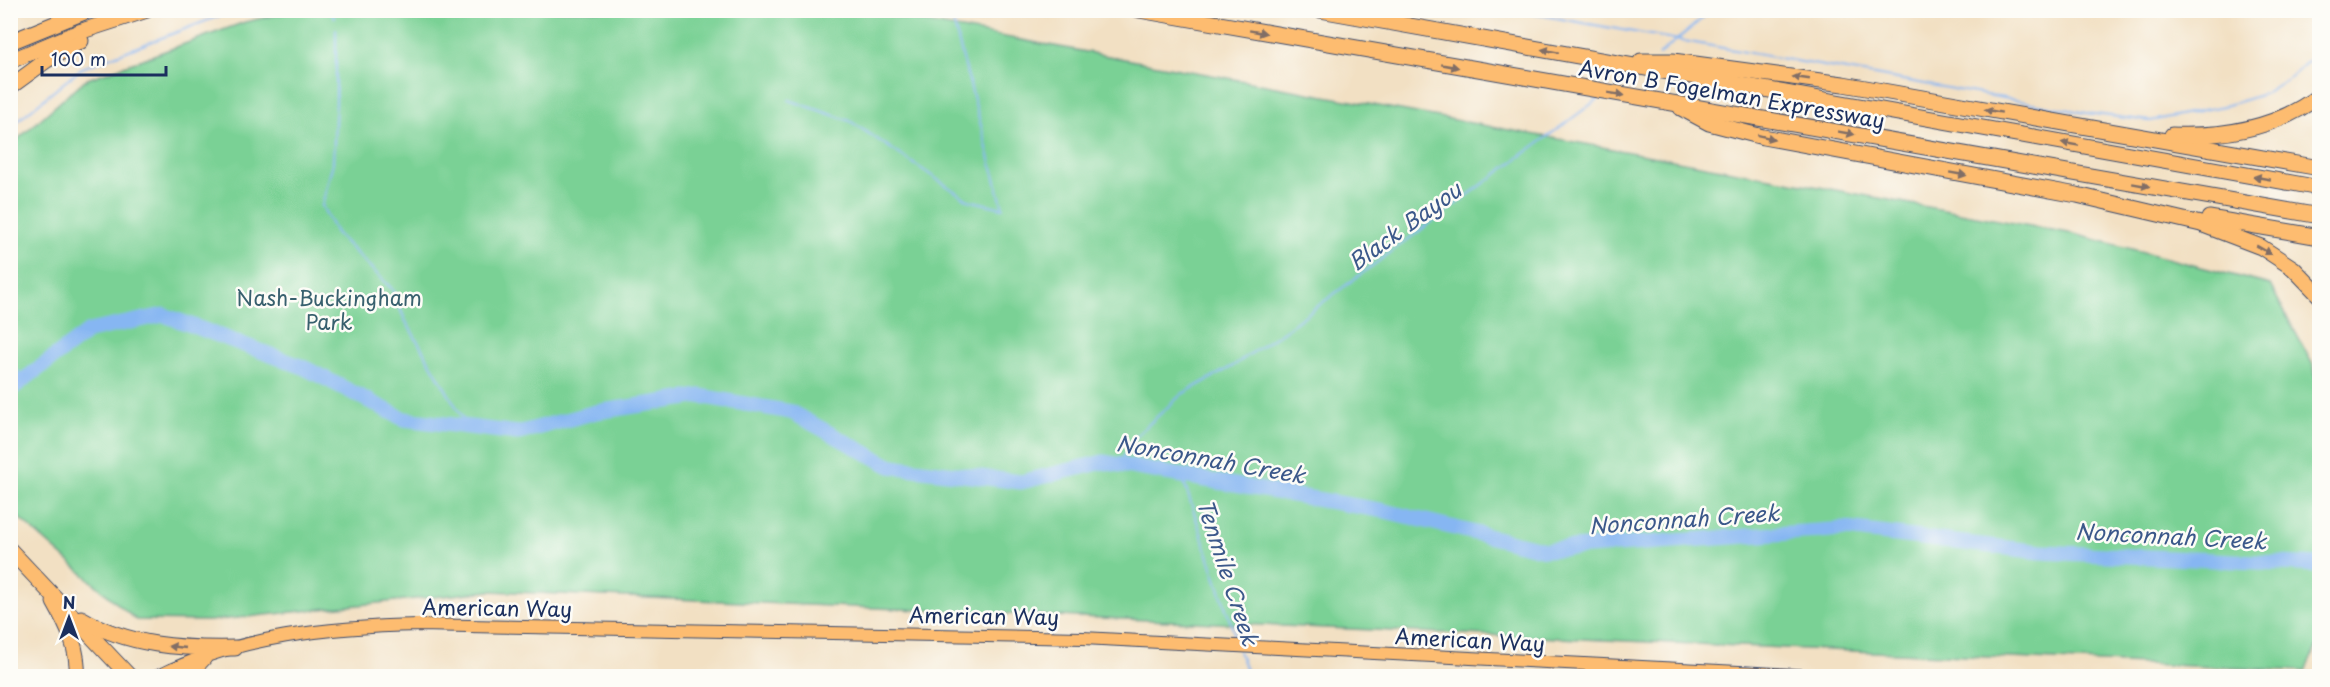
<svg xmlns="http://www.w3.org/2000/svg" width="2330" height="687" font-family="'Playpen Sans',sans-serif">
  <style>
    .green { fill: #7ad195; stroke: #4a807a; stroke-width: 1.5 }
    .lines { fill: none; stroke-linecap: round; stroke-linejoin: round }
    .stream { stroke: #86b6f2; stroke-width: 2 }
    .river { stroke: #86b6f2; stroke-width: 15 }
    .major-casing { stroke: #3b4a6d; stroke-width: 14 }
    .highway-casing { stroke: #3b4a6d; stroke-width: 17 }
    .major { stroke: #fdbc6f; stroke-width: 12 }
    .highway { stroke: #fdbc6f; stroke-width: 15 }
    .oneway { fill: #816e66 }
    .labels { text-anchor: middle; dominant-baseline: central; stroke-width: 5; stroke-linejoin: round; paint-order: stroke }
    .street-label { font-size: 21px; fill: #1b2f5e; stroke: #fdfcf7 }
    .park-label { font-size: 21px; fill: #38606e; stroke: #fdfcf7 }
    .water-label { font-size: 22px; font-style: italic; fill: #3b588a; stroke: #fdfcf7 }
  </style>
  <rect width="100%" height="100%" fill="#fdfcf7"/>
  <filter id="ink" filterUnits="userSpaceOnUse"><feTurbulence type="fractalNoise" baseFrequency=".0167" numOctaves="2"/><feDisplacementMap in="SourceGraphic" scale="12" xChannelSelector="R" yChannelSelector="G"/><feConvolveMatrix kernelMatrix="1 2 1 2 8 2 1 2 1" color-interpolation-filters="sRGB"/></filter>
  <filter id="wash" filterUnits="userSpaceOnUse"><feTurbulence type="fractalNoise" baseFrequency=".008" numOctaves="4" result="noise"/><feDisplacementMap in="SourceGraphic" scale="24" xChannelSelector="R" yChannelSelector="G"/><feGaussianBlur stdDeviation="1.35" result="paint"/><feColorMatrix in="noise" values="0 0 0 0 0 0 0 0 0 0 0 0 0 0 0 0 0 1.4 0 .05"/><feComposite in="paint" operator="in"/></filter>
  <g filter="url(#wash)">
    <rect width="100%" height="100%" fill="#f2e0c3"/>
    <path class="green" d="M 298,10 L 864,11 L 2074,234 L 2270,285 L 2314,367 L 2319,398 L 2319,642 L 2305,671 L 490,591 L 209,621 L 136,620 L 11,511 L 11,145 L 85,80 L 245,22 Z"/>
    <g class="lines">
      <g class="stream">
        <path d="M 331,10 L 334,17"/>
        <path d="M 1511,10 L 2087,113 L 2150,121 L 2228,105 L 2264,94 L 2292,76 L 2320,50"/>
        <path d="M 336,30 L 336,102 L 333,162 L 322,206 L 336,233 L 392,289 L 405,320 L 468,427"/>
        <path d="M 1659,55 L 1712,10"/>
        <path d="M 1616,87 L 1635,73"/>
        <path d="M 789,100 L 850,121 L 968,200 L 1003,208 L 950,10"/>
        <path d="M 10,127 L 82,68 L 235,10"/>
        <path d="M 10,231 L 18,241 L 10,250"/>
        <path d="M 10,364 L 26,379"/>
        <path d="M 1118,465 L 1137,435 L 1182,394 L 1233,366 L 1288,328 L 1601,97"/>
        <path d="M 1182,476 L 1237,642"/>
        <path d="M 1239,651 L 1248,676"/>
      </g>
      <path class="river" d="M 10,390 L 89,331 L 164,315 L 303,367 L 404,419 L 518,433 L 596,412 L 700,396 L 791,412 L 890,466 L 1021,482 L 1103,462 L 1385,511 L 1545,550 L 1846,529 L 2041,552 L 2320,565"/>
    </g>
  </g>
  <g filter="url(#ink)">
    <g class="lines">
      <defs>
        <path id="major" d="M 158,676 C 238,636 331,627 419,625 L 1083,638 L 1815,676"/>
        <g id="highway">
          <path d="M 1139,10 L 2320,216"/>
          <path d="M 1320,10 L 2320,188"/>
          <path d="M 10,42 L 89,10"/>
          <path d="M 10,61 L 79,32 L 147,10"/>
          <path d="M 1641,61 L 1673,61 L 1843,84 L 2320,168"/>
          <path d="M 10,87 L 47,60 L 81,41"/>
          <path d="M 1681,108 L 1709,123 L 1763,137 L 2077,195 L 2201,224 L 2261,247 L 2293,268 L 2320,296"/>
          <path d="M 2172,135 C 2224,137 2278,128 2320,95"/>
          <path d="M 2209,218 L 2320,237"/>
          <path d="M 10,550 L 129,676"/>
          <path d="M 54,602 C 67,625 79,649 77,676"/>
          <path d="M 81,618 C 128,646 182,649 235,648"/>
          <path d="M 187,676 L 204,658"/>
        </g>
      </defs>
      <use href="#major" class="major-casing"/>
      <use href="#highway" class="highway-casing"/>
      <use href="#major" class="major"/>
      <use href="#highway" class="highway"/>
    </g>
    <defs><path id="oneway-solid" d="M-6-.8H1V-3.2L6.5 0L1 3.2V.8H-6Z" transform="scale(1.5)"/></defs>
    <g class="oneway">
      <use href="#oneway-solid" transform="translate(1258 32) rotate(10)"/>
      <use href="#oneway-solid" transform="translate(1550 51) rotate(-170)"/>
      <use href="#oneway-solid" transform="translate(1450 66) rotate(10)"/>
      <use href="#oneway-solid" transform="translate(1801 78) rotate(-172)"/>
      <use href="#oneway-solid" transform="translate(1616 94) rotate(9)"/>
      <use href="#oneway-solid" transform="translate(1993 111) rotate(-170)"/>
      <use href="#oneway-solid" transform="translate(1846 133) rotate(10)"/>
      <use href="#oneway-solid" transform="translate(1766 137) rotate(13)"/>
      <use href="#oneway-solid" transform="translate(2070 144) rotate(-170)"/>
      <use href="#oneway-solid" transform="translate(1958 174) rotate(10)"/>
      <use href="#oneway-solid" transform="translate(2262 178) rotate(-170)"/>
      <use href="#oneway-solid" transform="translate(2141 185) rotate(10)"/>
      <use href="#oneway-solid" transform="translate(2264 250) rotate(30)"/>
      <use href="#oneway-solid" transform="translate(177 647) rotate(-174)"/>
    </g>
  </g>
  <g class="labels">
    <g class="street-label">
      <text transform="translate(1732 93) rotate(10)">Avron B Fogelman Expressway</text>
      <text transform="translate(497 607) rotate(1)">American Way</text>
      <text transform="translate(984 615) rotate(1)">American Way</text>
      <text transform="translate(1470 639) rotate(3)">American Way</text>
    </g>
    <g class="park-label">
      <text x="329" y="297">Nash-Buckingham<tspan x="329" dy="24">Park</tspan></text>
    </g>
    <g class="water-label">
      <text transform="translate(1404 225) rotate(-36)">Black Bayou</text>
      <text transform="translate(1211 458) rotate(10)">Nonconnah Creek</text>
      <text transform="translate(1684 518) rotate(-4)">Nonconnah Creek</text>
      <text transform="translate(2171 535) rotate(3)">Nonconnah Creek</text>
      <text transform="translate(1229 572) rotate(72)">Tenmile Creek</text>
    </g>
  </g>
  <rect width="2330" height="687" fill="none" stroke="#fdfcf7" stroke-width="36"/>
  <g transform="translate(69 618)" stroke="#fdfcf7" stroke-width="4.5" paint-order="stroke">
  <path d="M0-4.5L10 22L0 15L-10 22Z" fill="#1b2f5e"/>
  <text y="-9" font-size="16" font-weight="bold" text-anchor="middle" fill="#1b2f5e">N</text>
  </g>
  <path d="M42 66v9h124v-9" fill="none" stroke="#1b2f5e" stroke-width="3"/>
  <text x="51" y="66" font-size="18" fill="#1b2f5e" stroke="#fdfcf7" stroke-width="4.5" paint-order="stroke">100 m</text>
</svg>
